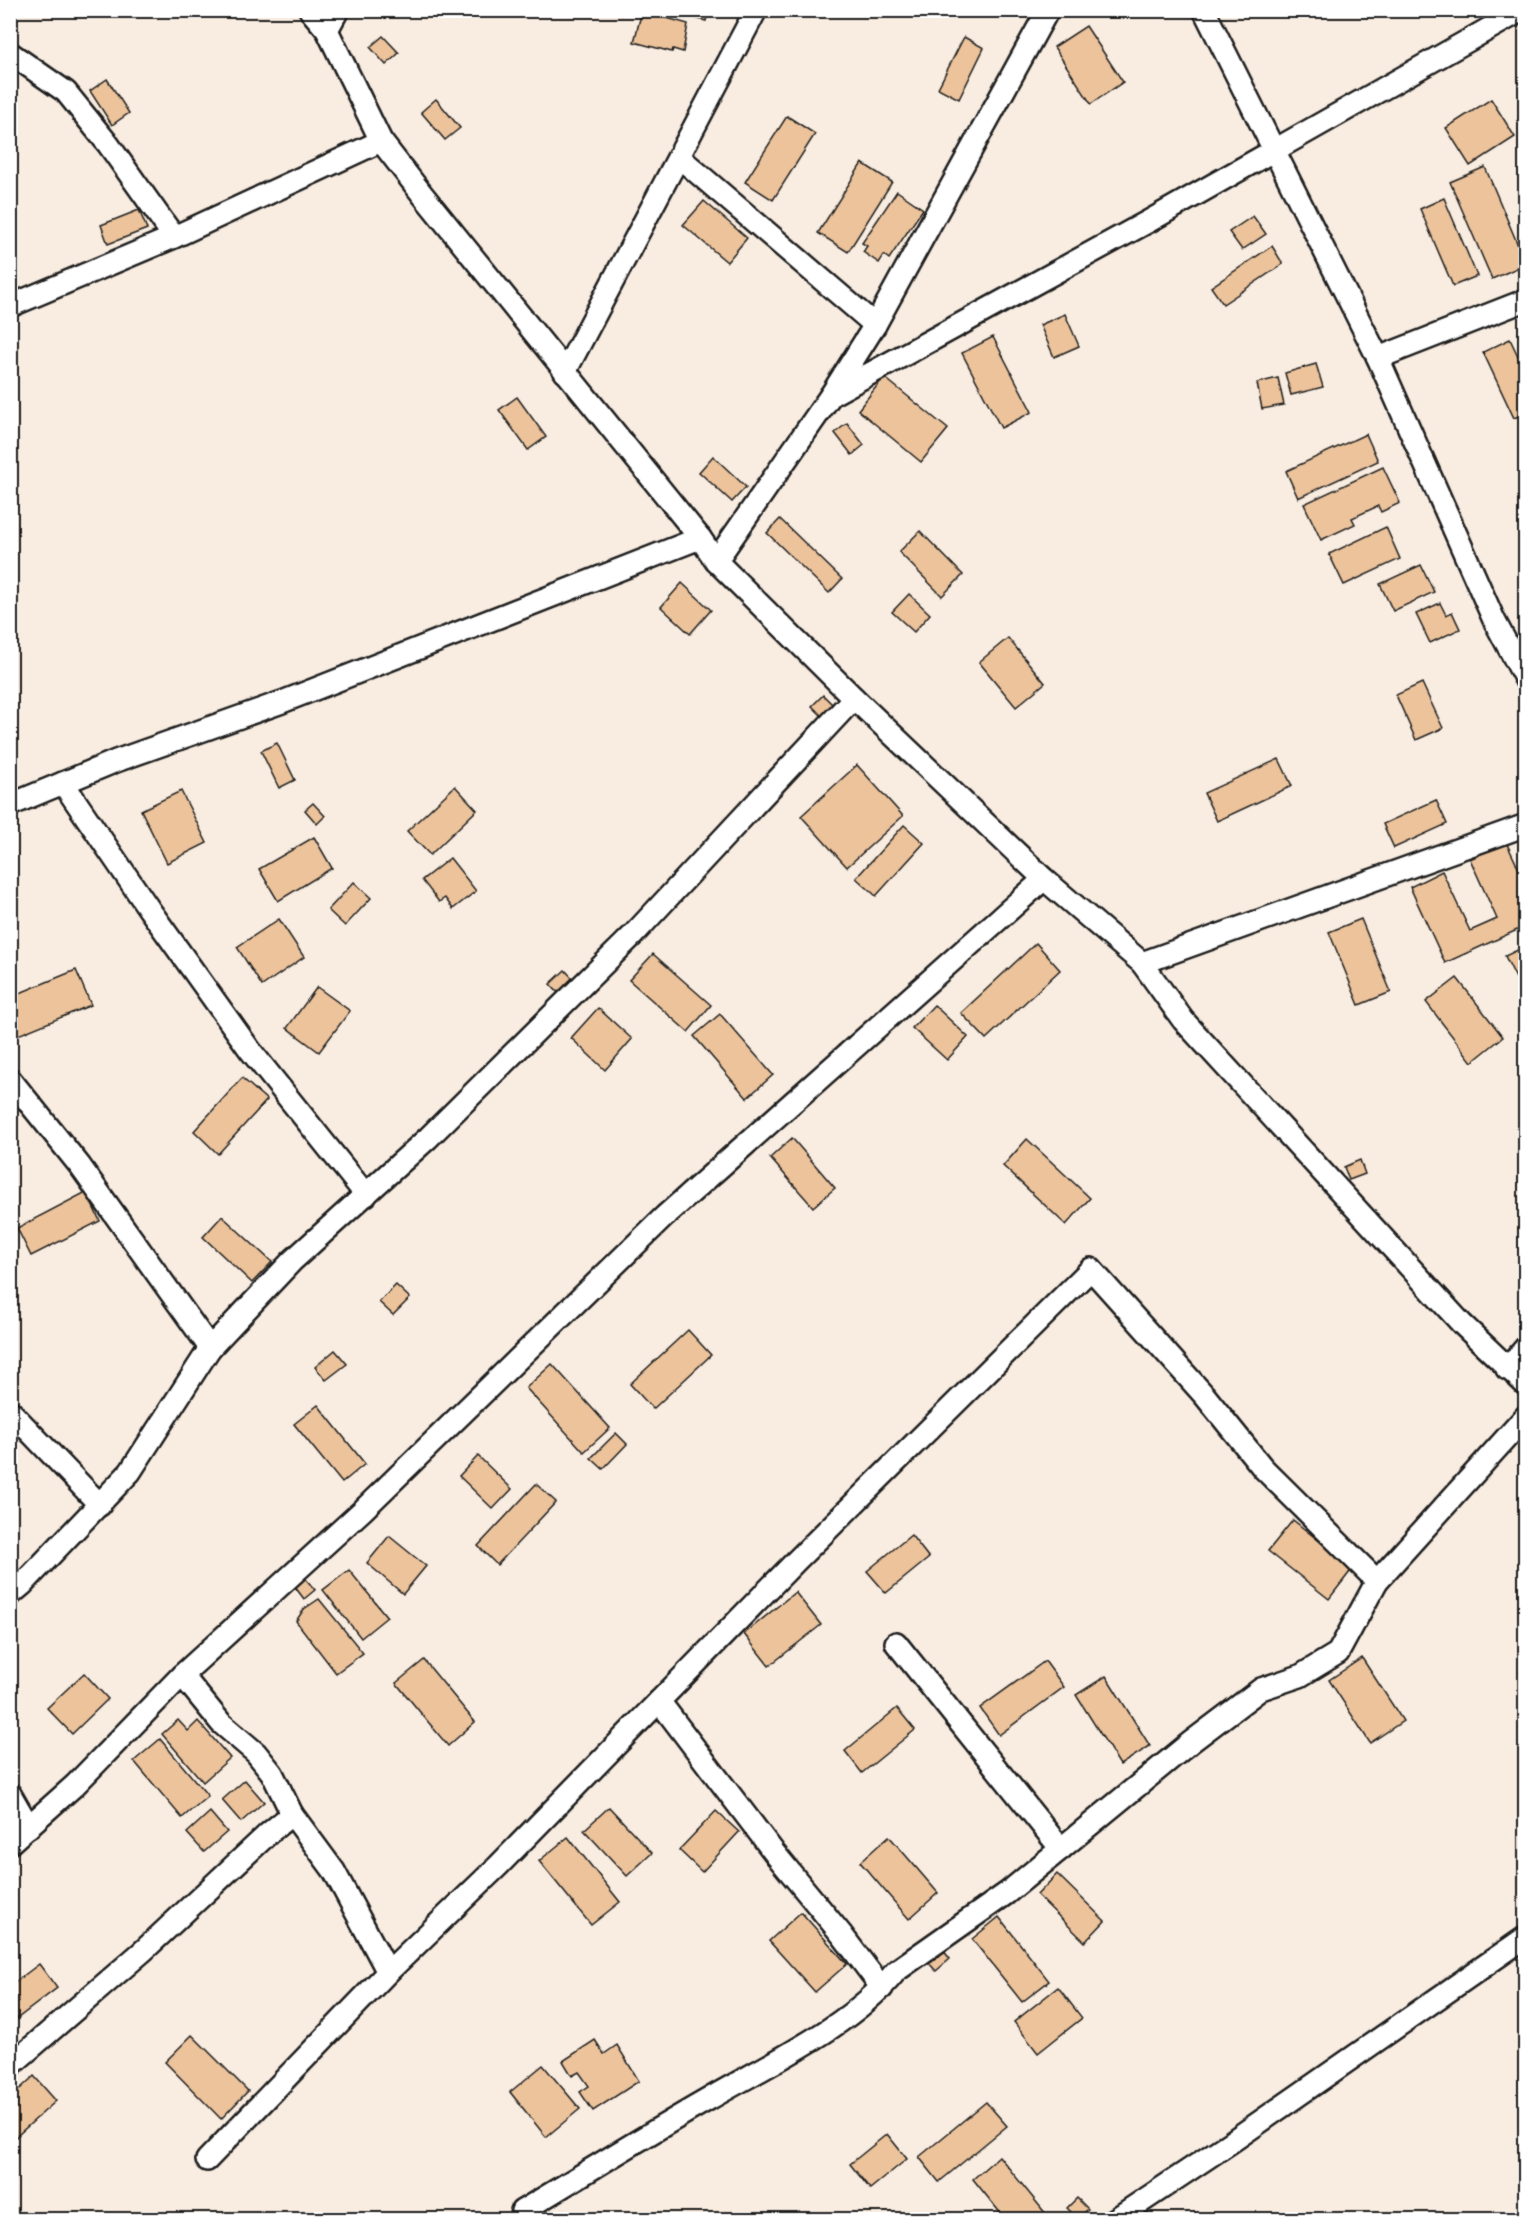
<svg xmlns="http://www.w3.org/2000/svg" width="1536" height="2230" font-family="'Comic Neue',sans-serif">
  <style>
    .building { fill: #ecc39b; stroke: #1c1c1c; stroke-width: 1.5 }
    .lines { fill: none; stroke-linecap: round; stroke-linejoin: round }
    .minor-casing { stroke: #1c1c1c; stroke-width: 26 }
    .minor { stroke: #fff; stroke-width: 21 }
  </style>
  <rect width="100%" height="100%" fill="#f9ede1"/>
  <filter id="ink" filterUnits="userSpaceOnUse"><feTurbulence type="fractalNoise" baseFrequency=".0167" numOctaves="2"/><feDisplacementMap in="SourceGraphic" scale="12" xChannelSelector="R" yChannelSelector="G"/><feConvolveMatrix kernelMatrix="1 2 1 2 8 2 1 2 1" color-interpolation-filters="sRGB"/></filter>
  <g filter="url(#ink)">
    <g class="building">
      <path d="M 667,10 L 709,10 L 706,21 Z"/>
      <path d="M 642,11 L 688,24 L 683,52 L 673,49 L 672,52 L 634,42 Z"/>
      <path d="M 1086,26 L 1123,82 L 1091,104 L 1054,47 Z"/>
      <path d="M 383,36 L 399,53 L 386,65 L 370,47 Z"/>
      <path d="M 964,37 L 984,48 L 959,99 L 938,88 Z"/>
      <path d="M 107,79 L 129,113 L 112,125 L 90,91 Z"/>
      <path d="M 436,99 L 460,128 L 445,140 L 421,112 Z"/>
      <path d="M 1491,99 L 1515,137 L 1470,166 L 1446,128 Z"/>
      <path d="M 787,116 L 815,134 L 773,200 L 745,182 Z"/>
      <path d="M 862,163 L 892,182 L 848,252 L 818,233 Z"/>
      <path d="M 1485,167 L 1526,264 L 1492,279 L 1450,182 Z"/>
      <path d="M 897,191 L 923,209 L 889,259 L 884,255 L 879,263 L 863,252 L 867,246 L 862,243 Z"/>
      <path d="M 1444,198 L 1477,276 L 1453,286 L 1420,209 Z"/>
      <path d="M 704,201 L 747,238 L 727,262 L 683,225 Z"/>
      <path d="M 139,210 L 147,229 L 108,244 L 101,225 Z"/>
      <path d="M 1253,216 L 1266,234 L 1242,250 L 1229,232 Z"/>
      <path d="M 1272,246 L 1283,264 L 1223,304 L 1211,287 Z"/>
      <path d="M 1065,314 L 1079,346 L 1054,357 L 1040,325 Z"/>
      <path d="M 993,337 L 1032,412 L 1001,428 L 962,353 Z"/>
      <path d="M 1510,339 L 1526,373 L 1526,413 L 1514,418 L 1483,352 Z"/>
      <path d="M 1316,364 L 1323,387 L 1291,395 L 1285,373 Z"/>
      <path d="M 884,377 L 948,429 L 921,462 L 858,410 Z"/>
      <path d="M 1278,378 L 1284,405 L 1262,409 L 1257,383 Z"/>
      <path d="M 517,397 L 546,437 L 528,450 L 499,410 Z"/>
      <path d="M 847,423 L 864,445 L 852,455 L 835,433 Z"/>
      <path d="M 1366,434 L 1378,461 L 1298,498 L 1286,471 Z"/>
      <path d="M 713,456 L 746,487 L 732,502 L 699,472 Z"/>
      <path d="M 1383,467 L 1400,503 L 1381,512 L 1378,506 L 1352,518 L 1355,524 L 1321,540 L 1304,504 Z"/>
      <path d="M 780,519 L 842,579 L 829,593 L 767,533 Z"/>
      <path d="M 1386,527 L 1400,559 L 1344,585 L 1329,554 Z"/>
      <path d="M 920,531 L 963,575 L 942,596 L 899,552 Z"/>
      <path d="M 1421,565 L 1434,592 L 1393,611 L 1380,584 Z"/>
      <path d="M 682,583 L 711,610 L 690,634 L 661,607 Z"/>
      <path d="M 909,594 L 930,614 L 914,632 L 892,612 Z"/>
      <path d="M 1440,603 L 1446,615 L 1452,612 L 1460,629 L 1430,643 L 1416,614 Z"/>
      <path d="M 1008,638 L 1045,683 L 1016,707 L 979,662 Z"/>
      <path d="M 1422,683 L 1443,728 L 1416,740 L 1396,695 Z"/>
      <path d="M 823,695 L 837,709 L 826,720 L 812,706 Z"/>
      <path d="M 277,743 L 295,780 L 279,788 L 261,751 Z"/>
      <path d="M 1279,759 L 1292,786 L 1217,821 L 1204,793 Z"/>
      <path d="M 857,765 L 903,816 L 847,867 L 801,816 Z"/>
      <path d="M 455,786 L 477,810 L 430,855 L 407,831 Z"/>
      <path d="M 181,791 L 207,843 L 167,863 L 141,810 Z"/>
      <path d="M 1436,800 L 1447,824 L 1394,848 L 1383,824 Z"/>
      <path d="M 313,803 L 325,816 L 317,824 L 305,810 Z"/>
      <path d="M 904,825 L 924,843 L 876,896 L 856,878 Z"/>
      <path d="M 314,837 L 332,868 L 278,901 L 259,869 Z"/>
      <path d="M 1506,842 L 1526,884 L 1526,926 L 1445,963 L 1410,887 L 1442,871 L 1470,931 L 1497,919 L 1470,859 Z"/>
      <path d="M 450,858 L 476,891 L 453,909 L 445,898 L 439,902 L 422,880 Z"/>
      <path d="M 354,882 L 371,898 L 345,926 L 328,910 Z"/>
      <path d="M 279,919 L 304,957 L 262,986 L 237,947 Z"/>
      <path d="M 1361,919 L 1391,992 L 1359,1005 L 1329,932 Z"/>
      <path d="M 1036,943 L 1060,970 L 986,1039 L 961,1013 Z"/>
      <path d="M 1526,946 L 1526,983 L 1520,986 L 1505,956 Z"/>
      <path d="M 653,954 L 711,1005 L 688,1032 L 629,980 Z"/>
      <path d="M 76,970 L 91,1005 L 11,1038 L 10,997 Z"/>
      <path d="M 565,970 L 575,981 L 560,995 L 550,984 Z"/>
      <path d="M 1457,978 L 1503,1037 L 1472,1062 L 1426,1002 Z"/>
      <path d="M 317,987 L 350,1011 L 319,1052 L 287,1028 Z"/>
      <path d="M 934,1005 L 968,1037 L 947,1060 L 912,1028 Z"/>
      <path d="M 598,1008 L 632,1039 L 605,1070 L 571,1038 Z"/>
      <path d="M 720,1014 L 773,1075 L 747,1098 L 694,1036 Z"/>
      <path d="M 242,1078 L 267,1100 L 218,1154 L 194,1131 Z"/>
      <path d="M 792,1138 L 835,1188 L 813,1207 L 770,1158 Z"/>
      <path d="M 1027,1139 L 1090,1198 L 1066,1225 L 1003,1166 Z"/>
      <path d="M 1360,1160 L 1365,1174 L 1349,1180 L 1344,1167 Z"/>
      <path d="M 86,1192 L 100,1221 L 31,1256 L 17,1228 Z"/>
      <path d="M 222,1216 L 272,1262 L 252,1283 L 203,1237 Z"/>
      <path d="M 396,1285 L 410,1298 L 393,1315 L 379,1302 Z"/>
      <path d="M 688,1330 L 711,1355 L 653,1409 L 630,1384 Z"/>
      <path d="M 335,1350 L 347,1364 L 326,1380 L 315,1367 Z"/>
      <path d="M 552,1364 L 610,1428 L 584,1452 L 526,1388 Z"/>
      <path d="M 318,1405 L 365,1464 L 342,1483 L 294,1424 Z"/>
      <path d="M 616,1433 L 627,1444 L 603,1469 L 591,1458 Z"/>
      <path d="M 478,1456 L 512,1489 L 493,1509 L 459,1476 Z"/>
      <path d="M 536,1484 L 556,1502 L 497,1565 L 478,1546 Z"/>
      <path d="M 1293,1520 L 1353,1568 L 1329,1599 L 1268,1551 Z"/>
      <path d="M 911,1535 L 929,1558 L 886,1593 L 867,1571 Z"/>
      <path d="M 389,1536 L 426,1566 L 403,1594 L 367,1563 Z"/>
      <path d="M 349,1570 L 387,1617 L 361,1638 L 323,1590 Z"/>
      <path d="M 305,1578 L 315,1590 L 304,1599 L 295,1587 Z"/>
      <path d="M 795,1592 L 821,1625 L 769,1666 L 744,1634 Z"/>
      <path d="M 319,1599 L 363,1653 L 336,1673 L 296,1621 L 304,1609 Z"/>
      <path d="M 1362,1658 L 1403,1721 L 1370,1743 L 1329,1680 Z"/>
      <path d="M 424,1660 L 475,1722 L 448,1746 L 396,1683 Z"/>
      <path d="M 1045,1661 L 1064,1687 L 999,1735 L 980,1708 Z"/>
      <path d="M 84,1673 L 108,1699 L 72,1734 L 47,1708 Z"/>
      <path d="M 1106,1676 L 1150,1746 L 1120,1765 L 1076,1695 Z"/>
      <path d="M 897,1708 L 915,1730 L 862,1773 L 845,1751 Z"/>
      <path d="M 178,1720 L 188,1731 L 198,1721 L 230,1758 L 203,1782 L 162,1734 Z"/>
      <path d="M 160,1739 L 208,1796 L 182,1818 L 134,1761 Z"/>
      <path d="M 245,1780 L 264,1802 L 241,1822 L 222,1800 Z"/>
      <path d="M 609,1807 L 652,1853 L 627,1876 L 584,1830 Z"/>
      <path d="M 716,1811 L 739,1832 L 702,1872 L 679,1850 Z"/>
      <path d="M 210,1812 L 227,1832 L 204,1852 L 187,1833 Z"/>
      <path d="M 889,1836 L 938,1893 L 909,1919 L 860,1862 Z"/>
      <path d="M 568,1837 L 620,1902 L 591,1925 L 539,1861 Z"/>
      <path d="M 1057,1874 L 1105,1921 L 1085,1942 L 1037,1895 Z"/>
      <path d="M 801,1912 L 847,1964 L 815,1992 L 769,1941 Z"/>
      <path d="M 999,1917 L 1049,1981 L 1022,2002 L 972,1939 Z"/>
      <path d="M 943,1950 L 950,1959 L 936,1971 L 928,1962 Z"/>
      <path d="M 39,1964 L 57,1988 L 10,2024 L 10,1986 Z"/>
      <path d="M 1058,1987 L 1082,2018 L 1038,2053 L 1014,2022 Z"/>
      <path d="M 192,2035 L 248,2091 L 221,2119 L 165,2062 Z"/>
      <path d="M 595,2040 L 604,2054 L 617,2045 L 639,2081 L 593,2111 L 580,2092 L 589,2086 L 579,2072 L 572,2076 L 563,2061 Z"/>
      <path d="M 543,2065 L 580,2109 L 546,2137 L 510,2092 Z"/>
      <path d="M 34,2076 L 56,2101 L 10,2142 L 10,2098 Z"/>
      <path d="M 986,2102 L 1007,2126 L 939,2182 L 919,2157 Z"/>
      <path d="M 887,2134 L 907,2159 L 870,2189 L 850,2164 Z"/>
      <path d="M 999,2156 L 1046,2214 L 1039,2220 L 1006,2220 L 973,2179 Z"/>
      <path d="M 1077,2198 L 1088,2209 L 1078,2219 L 1067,2208 Z"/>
    </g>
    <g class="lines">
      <defs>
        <g id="minor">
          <path d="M 310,10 L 327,30 L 381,141 L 422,194 L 700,538 L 716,561 L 854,698 L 1044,879 L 1142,963 L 1183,1020 L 1462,1324 L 1526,1385"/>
          <path d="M 1204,10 L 1378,358 L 1494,620 L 1526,680"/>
          <path d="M 327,30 L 338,10"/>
          <path d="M 10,53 L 66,92 L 108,144 L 174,237"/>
          <path d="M 679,157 L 875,325"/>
          <path d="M 10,306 L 174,237 L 381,141"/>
          <path d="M 1378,358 L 1526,300"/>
          <path d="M 565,372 L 756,10"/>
          <path d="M 831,395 L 1151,220 L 1522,10"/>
          <path d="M 716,561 L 831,395 L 875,325 L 1048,10"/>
          <path d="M 63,783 L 149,909 L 250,1050 L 366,1195"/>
          <path d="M 10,805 L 116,761 L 282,702 L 700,538"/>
          <path d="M 1142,963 L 1526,825"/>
          <path d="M 10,1079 L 80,1166 L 210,1348 L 292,1261 L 428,1138 L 633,935 L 854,698"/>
          <path d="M 1507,1369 L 1526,1347"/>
          <path d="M 10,1411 L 100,1505"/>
          <path d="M 10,1595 L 22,1585 L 130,1472 L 210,1348"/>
          <path d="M 896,1643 L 1061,1849"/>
          <path d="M 182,1675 L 221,1723 L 256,1753 L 272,1773 L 292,1814"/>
          <path d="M 659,1701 L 776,1855 L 842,1935 L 882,1988"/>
          <path d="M 10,1794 L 29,1827"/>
          <path d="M 10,1843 L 75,1785 L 182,1675 L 363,1510 L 665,1216 L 1044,879"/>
          <path d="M 10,2066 L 143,1951 L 269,1833 L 292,1814 L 334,1871 L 388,1972"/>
          <path d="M 207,2160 L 388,1972 L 498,1866 L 796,1561 L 1091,1269 L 1205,1396 L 1263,1468 L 1377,1581"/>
          <path d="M 522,2211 C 584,2174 646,2135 709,2099 C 769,2064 853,2025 896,1971 L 1007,1893 L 1191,1742 L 1261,1689 L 1300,1676 L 1338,1653 L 1377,1581 L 1526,1416"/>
          <path d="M 1114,2220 L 1231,2142 L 1526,1937"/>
        </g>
      </defs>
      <use href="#minor" class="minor-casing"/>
      <use href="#minor" class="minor"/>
    </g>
  </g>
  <rect width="1536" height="2230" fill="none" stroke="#fff" stroke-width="36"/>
  <rect x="18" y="18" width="1500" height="2194" fill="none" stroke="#1c1c1c" stroke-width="2" filter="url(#ink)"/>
</svg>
